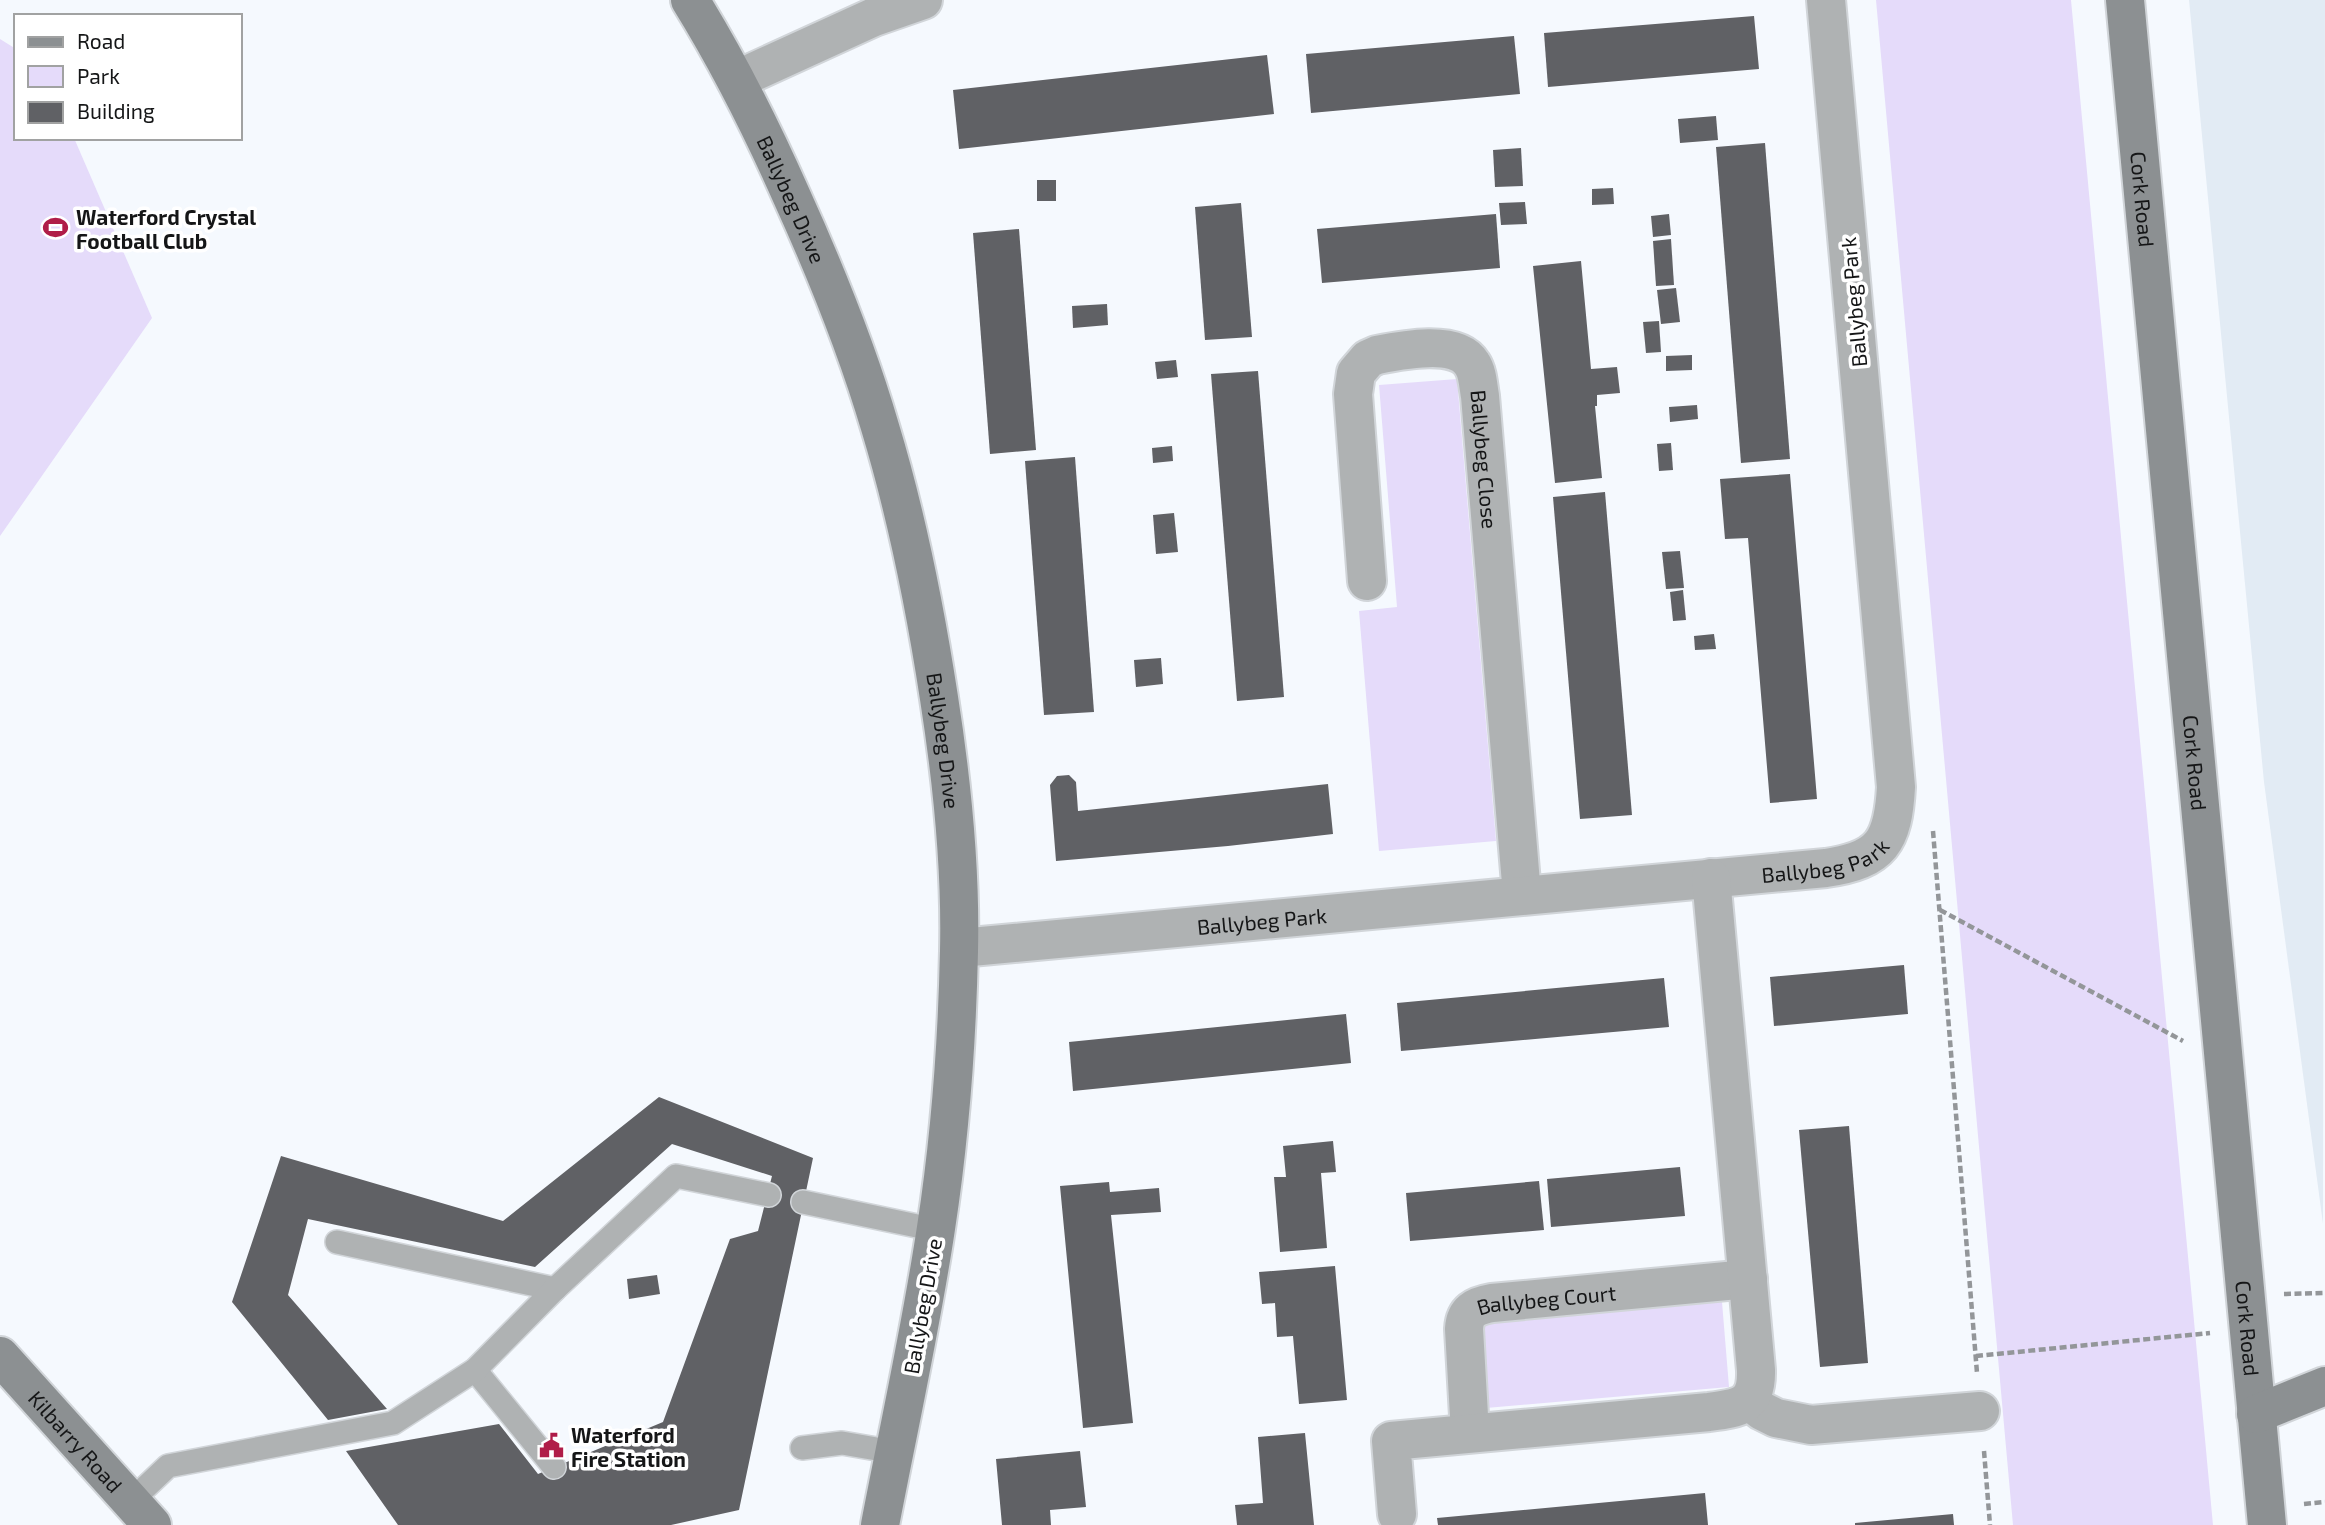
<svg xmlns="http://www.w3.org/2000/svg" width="2325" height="1525" font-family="'Exo 2',sans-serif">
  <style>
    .built { fill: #e2ebf4 }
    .green { fill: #e5dbfa }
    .building { fill: #606165 }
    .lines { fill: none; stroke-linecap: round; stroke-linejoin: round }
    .lane-casing { stroke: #d1d5d9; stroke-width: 26 }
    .street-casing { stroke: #d1d5d9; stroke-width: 42 }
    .secondary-casing { stroke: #d1d5d9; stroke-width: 42 }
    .path { stroke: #939699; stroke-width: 4.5; stroke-dasharray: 7 3.5; stroke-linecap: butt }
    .lane { stroke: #afb2b3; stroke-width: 23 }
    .street { stroke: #afb2b3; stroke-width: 38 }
    .secondary { stroke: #8c9092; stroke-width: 38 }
    .labels { text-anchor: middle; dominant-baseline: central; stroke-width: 7; stroke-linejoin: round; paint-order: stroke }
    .street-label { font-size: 21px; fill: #151617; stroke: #fff }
    .poi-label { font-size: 21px; font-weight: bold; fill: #151617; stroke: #fff; text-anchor: start }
  </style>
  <rect width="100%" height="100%" fill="#f5f9fe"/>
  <path class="built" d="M 2189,0 L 2325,0 L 2323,1224 L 2264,782 Z"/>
  <g class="green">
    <path d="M 1876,0 L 2071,0 L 2213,1525 L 2013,1525 Z"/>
    <path d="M 0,39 L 16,49 L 16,138 L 74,138 L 152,318 L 0,536 Z"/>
    <path d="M 1457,379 L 1496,841 L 1379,851 L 1359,611 L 1397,607 L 1379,385 Z"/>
    <path d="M 1722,1302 L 1729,1387 L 1486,1408 L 1478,1324 Z"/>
  </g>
  <g class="building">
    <path d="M 1754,16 L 1759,69 L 1548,87 L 1544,33 Z"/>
    <path d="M 1514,36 L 1520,94 L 1311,113 L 1306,54 Z"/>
    <path d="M 1267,55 L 1274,114 L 959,149 L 953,90 Z"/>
    <path d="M 1716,116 L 1718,140 L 1680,143 L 1678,119 Z"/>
    <path d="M 1765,143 L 1790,459 L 1741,463 L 1716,147 Z"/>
    <path d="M 1521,148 L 1523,186 L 1495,187 L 1493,150 Z"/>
    <rect x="1037" y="180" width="19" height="21"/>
    <path d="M 1613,188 L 1614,204 L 1592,205 L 1592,189 Z"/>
    <path d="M 1525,202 L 1527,224 L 1501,225 L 1499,203 Z"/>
    <path d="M 1241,203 L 1252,337 L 1205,340 L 1195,207 Z"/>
    <path d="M 1496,214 L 1500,268 L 1322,283 L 1317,229 Z"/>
    <path d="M 1669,214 L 1671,235 L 1653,237 L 1651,216 Z"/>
    <path d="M 1019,229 L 1036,450 L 990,454 L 973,233 Z"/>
    <path d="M 1671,239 L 1674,285 L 1656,286 L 1653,241 Z"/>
    <path d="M 1581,261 L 1591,369 L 1617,367 L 1620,393 L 1597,395 L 1597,406 L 1595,406 L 1602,478 L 1555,483 L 1533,266 Z"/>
    <path d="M 1676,288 L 1680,322 L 1661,324 L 1657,290 Z"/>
    <path d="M 1107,304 L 1108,325 L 1073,328 L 1072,306 Z"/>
    <path d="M 1659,321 L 1661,352 L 1646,353 L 1643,322 Z"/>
    <path d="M 1692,355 L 1692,370 L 1666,371 L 1666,356 Z"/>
    <path d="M 1176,360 L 1178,377 L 1157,379 L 1155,362 Z"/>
    <path d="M 1258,371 L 1284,697 L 1237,701 L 1211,374 Z"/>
    <path d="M 1697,405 L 1698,419 L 1670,422 L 1669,407 Z"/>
    <path d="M 1671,443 L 1673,470 L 1659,471 L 1657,444 Z"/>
    <path d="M 1172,446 L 1173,461 L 1153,463 L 1152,448 Z"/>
    <path d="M 1075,457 L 1094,712 L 1044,715 L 1025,461 Z"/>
    <path d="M 1790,474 L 1817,799 L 1770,803 L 1748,538 L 1725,539 L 1720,479 Z"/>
    <path d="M 1605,492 L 1632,815 L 1580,819 L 1553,497 Z"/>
    <path d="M 1174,513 L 1178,552 L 1156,554 L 1153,515 Z"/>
    <path d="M 1680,551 L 1684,588 L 1666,589 L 1662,552 Z"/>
    <path d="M 1683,590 L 1686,620 L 1673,621 L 1670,592 Z"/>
    <path d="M 1714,634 L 1716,649 L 1695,650 L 1694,636 Z"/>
    <path d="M 1161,658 L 1163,684 L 1136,687 L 1134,660 Z"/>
    <path d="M 1069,775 L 1076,782 L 1078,811 L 1328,784 L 1333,834 L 1228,846 L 1056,861 L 1050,785 L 1057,776 Z"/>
    <path d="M 1904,965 L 1908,1014 L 1774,1026 L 1770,977 Z"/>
    <path d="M 1664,978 L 1669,1027 L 1401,1051 L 1397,1003 Z"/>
    <path d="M 1346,1014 L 1351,1063 L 1073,1091 L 1069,1042 Z"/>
    <path d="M 659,1097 L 813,1158 L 739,1510 L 671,1525 L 398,1525 L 346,1451 L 499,1424 L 538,1474 L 663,1422 L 730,1239 L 758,1231 L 772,1176 L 672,1144 L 535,1267 L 308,1219 L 288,1295 L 387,1409 L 328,1420 L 232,1302 L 281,1156 L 503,1221 Z"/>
    <path d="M 1849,1126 L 1868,1363 L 1820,1367 L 1799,1130 Z"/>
    <path d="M 1333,1141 L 1336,1172 L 1321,1173 L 1327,1248 L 1280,1252 L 1274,1177 L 1286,1177 L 1283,1146 Z"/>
    <path d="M 1680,1167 L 1685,1216 L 1551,1227 L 1547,1179 Z"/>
    <path d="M 1539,1181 L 1544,1230 L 1410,1241 L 1406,1193 Z"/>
    <path d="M 1109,1182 L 1110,1192 L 1159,1188 L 1161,1212 L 1111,1215 L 1133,1423 L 1083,1428 L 1060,1186 Z"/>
    <path d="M 1335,1266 L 1347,1400 L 1299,1404 L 1293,1336 L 1277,1337 L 1275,1303 L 1262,1304 L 1259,1272 Z"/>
    <path d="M 657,1275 L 660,1294 L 629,1299 L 627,1279 Z"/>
    <path d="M 1305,1433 L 1314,1525 L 1237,1525 L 1235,1505 L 1263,1503 L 1258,1437 Z"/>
    <path d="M 1080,1451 L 1086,1507 L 1050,1510 L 1051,1525 L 1002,1525 L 996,1459 Z"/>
    <path d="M 1705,1493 L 1708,1525 L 1438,1525 L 1437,1518 Z"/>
    <path d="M 1953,1514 L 1954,1525 L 1855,1525 L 1855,1523 Z"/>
  </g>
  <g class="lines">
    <defs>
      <g id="lane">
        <path d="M 803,1202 L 936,1230"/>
        <path d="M 337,1242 L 555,1289"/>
        <path d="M 475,1370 L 554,1467"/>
        <path d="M 802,1448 L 842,1443 L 894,1452"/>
        <path d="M 130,1502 L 168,1466 L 393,1423 L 475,1370 L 555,1289 L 676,1176 L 769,1195"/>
      </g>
      <g id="street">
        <path d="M 736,80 L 874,17 L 923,0"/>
        <path id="s1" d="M 1367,581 L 1353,394 L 1356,373 L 1368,359 L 1377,355 C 1402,350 1457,339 1472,364 C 1478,373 1478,386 1480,396 L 1522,895"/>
        <path id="s2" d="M 960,948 L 1826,868 C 1882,860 1893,841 1896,787 L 1826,0"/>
        <path d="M 1749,1401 L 1762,1411 L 1776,1418 L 1811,1425 L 1980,1411"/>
        <path id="s3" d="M 1470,1433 L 1464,1329 C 1465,1311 1475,1306 1492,1303 L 1748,1279"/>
        <path d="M 1397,1514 L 1391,1441 L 1709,1412 C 1740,1408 1757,1406 1756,1370 L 1711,878"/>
      </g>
      <g id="secondary">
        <path id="s4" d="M 690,0 C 729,63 762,129 792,197 C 826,272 857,349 880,427 C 907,516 925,607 939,698 C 952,781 961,867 959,951 C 957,1044 950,1137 936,1228 C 921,1328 899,1426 880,1525"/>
        <path id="s5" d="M 2125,0 L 2267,1525"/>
        <path id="s6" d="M 0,1356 L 152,1525"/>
        <path d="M 2256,1414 L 2325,1386"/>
      </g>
    </defs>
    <use href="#lane" class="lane-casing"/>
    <use href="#street" class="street-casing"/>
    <use href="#secondary" class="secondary-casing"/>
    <g class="path">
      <path d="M 1933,831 L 1977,1373"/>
      <path d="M 1940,910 L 2183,1041"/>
      <path d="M 2284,1294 L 2325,1293"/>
      <path d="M 1976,1356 L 2210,1333"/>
      <path d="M 1984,1451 L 1990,1525"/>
      <path d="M 2304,1504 L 2325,1502"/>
    </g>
    <use href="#lane" class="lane"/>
    <use href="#street" class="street"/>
    <use href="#secondary" class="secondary"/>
  </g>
  <defs>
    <symbol id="stadium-bare" viewBox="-9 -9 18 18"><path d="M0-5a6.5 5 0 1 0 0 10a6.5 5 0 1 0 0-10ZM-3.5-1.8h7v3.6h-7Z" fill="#b01d48" stroke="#fff" stroke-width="2.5" paint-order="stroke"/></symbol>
    <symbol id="civic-bare" viewBox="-9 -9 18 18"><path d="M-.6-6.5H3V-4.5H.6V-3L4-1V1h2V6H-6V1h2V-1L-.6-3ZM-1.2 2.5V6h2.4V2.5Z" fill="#b01d48" stroke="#fff" stroke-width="2.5" paint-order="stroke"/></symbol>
  </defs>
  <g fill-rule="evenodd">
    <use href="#stadium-bare" x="38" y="210" width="35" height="35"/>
    <use href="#civic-bare" x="534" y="1428" width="35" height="35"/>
  </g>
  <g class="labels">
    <g class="street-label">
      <text stroke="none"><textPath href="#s5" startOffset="200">Cork Road</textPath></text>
      <text stroke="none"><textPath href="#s4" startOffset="224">Ballybeg Drive</textPath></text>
      <text transform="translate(1853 302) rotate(-95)">Ballybeg Park</text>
      <text stroke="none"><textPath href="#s1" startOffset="434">Ballybeg Close</textPath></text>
      <text stroke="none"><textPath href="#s4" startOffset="789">Ballybeg Drive</textPath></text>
      <text stroke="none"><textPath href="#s5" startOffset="766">Cork Road</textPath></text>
      <text stroke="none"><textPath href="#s2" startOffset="870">Ballybeg Park</textPath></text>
      <text stroke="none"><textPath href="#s2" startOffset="303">Ballybeg Park</textPath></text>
      <text stroke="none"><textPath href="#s3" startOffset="201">Ballybeg Court</textPath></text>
      <text transform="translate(922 1306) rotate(-80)">Ballybeg Drive</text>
      <text stroke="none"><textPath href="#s5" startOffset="1334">Cork Road</textPath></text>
      <text stroke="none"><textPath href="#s6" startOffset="114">Kilbarry Road</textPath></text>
    </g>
    <g class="poi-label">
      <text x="76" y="216">Waterford Crystal<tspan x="76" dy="24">Football Club</tspan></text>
      <text x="571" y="1434">Waterford<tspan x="571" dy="24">Fire Station</tspan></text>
    </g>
  </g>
  <rect x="14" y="14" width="228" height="126" fill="#ffffff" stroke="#a1a2a2" stroke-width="2"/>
  <rect x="28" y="37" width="35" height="10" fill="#8c9092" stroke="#a1a2a2" stroke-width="2"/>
  <text x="77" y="49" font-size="21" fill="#151617">Road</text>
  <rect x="28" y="66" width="35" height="21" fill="#e5dbfa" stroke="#a1a2a2" stroke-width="2"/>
  <text x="77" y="84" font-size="21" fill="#151617">Park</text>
  <rect x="28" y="102" width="35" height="21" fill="#606165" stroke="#a1a2a2" stroke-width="2"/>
  <text x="77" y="119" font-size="21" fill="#151617">Building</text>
</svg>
